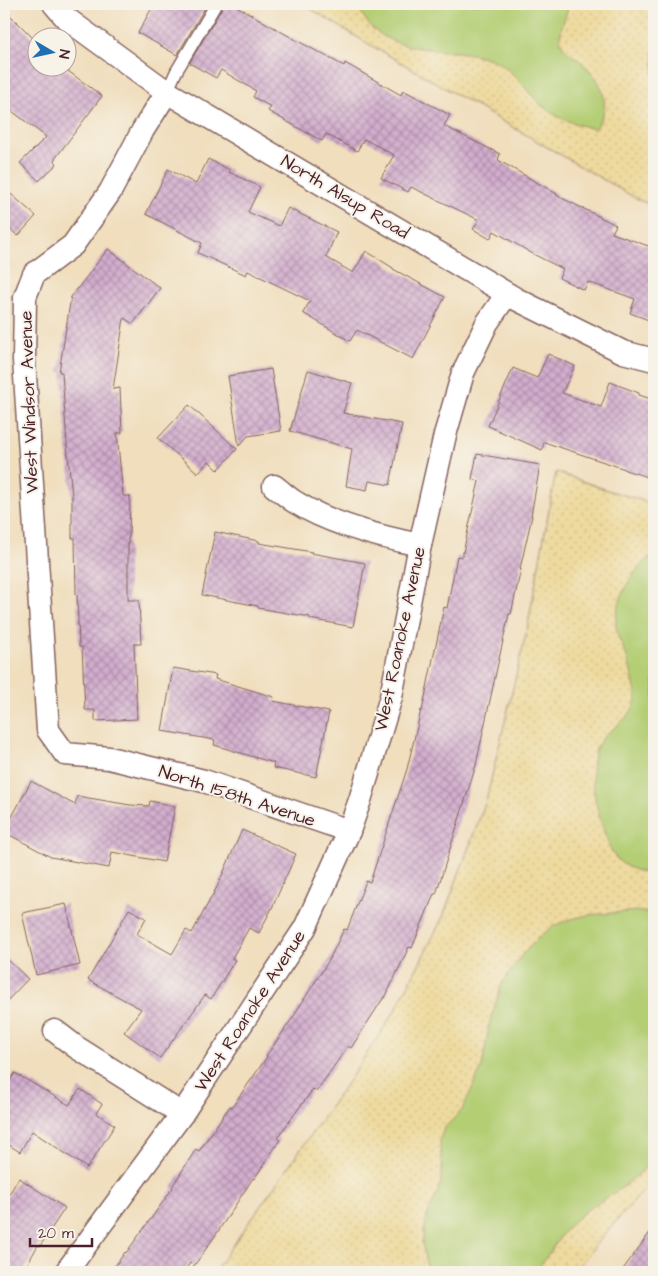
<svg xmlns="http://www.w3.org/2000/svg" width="658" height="1276" font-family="'Architects Daughter',sans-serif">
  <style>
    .grass { fill: #b3ce73; stroke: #7e764f }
    .sand { fill: url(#sand-dots); stroke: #9c7c64 }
    .building { fill: url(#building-cross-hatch) }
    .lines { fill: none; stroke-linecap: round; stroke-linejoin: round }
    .lane-casing { stroke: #84625e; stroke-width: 14 }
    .street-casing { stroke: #84625e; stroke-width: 25 }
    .lane { stroke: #fff; stroke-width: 11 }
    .street { stroke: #fff; stroke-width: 22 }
    .labels { text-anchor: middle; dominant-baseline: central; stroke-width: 4; stroke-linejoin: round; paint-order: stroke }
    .street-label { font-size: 18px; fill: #4a1f2b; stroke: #f7f3e8 }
  </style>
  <defs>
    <pattern id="sand-dots" width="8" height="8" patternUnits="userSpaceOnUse" patternTransform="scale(1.25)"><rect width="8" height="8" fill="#eeda9e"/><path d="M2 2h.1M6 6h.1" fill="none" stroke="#cebb88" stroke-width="1.8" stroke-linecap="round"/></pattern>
    <pattern id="building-cross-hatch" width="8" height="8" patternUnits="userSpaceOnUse" patternTransform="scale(1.25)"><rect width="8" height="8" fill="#d2adce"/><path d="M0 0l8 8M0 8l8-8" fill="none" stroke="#ac8ca7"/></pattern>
  </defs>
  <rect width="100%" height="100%" fill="#f7f3e8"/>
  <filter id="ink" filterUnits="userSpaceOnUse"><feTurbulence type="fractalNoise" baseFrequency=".02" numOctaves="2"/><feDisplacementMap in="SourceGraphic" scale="10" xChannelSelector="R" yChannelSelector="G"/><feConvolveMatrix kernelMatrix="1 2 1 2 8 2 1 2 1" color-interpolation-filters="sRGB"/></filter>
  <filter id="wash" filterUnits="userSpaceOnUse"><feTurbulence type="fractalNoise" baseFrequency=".0096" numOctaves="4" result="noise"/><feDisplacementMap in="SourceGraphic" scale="20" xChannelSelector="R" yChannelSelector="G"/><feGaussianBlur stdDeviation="1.12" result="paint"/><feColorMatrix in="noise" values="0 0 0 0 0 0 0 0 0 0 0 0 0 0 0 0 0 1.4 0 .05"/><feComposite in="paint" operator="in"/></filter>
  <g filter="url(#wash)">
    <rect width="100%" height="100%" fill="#f0debd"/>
    <g class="grass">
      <path d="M 303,4 L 654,4 L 654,206 L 637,199 L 362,40 Z"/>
      <path d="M 556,472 L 610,491 L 654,504 L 654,1179 L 602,1237 L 574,1272 L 214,1272 L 348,1082 L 395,1011 L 443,917 L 486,801 L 527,630 Z"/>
    </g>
    <g class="sand">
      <path d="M 303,4 L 356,4 C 362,13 367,25 376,31 C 409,58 460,44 497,62 C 519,74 529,98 549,111 C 563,121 579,125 595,129 C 614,103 602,80 580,61 C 573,55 564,52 561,42 C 558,30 567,15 569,4 L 654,4 L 654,136 L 649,147 L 648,156 L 654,161 L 654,206 L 637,199 L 362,40 Z"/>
      <path d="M 556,472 L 610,491 L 654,504 L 654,555 C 641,563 629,578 623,593 C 619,603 615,614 616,626 C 617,636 622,645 626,654 C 629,663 631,671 633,680 C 634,686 637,693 636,699 C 632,721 607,728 598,745 C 585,768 597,811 605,834 C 608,842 611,852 616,858 C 626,869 641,872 654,875 L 654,915 L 650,913 L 636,911 L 588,915 L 567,920 L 552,927 L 538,938 L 522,955 L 502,983 L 489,1025 L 482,1067 L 462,1110 L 444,1128 L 440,1139 L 440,1147 L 442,1168 L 441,1180 L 438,1191 L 427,1216 L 422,1243 L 428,1272 L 214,1272 L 348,1082 L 395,1011 L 443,917 L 486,801 L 527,630 Z"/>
      <path d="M 654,1159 L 654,1179 L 602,1237 L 574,1272 L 535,1272 C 549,1255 559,1235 575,1220 C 589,1207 607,1198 623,1187 C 634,1179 644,1169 654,1159 Z"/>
    </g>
    <g id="blocks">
      <g class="building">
        <path d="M 154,4 L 207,4 L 177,55 L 138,33 Z"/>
        <path d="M 223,4 L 233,4 L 287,35 L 344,66 L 345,63 L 401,95 L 403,90 L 450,115 L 444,126 L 500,154 L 498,160 L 557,194 L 556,195 L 616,225 L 612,233 L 654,248 L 654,322 L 630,313 L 635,299 L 588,282 L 584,290 L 559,278 L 563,269 L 533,254 L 494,231 L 490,239 L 473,229 L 479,220 L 411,187 L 408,192 L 381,178 L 394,155 L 364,139 L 357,151 L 326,134 L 322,141 L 268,111 L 271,107 L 253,97 L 256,91 L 221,70 L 216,78 L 191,64 L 190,62 L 222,8 Z"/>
        <path d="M 4,9 L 38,43 L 38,68 L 64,68 L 102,96 L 54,160 L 57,164 L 39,181 L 20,163 L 46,137 L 4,105 Z"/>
        <path d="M 208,159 L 230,170 L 229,172 L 260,187 L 248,212 L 279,226 L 288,208 L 337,232 L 326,257 L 353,273 L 366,251 L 393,268 L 393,269 L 445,297 L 413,359 L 357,330 L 350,341 L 303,313 L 310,301 L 248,271 L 246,275 L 198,253 L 202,243 L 146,214 L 168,169 L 196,184 Z"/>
        <path d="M 4,188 L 36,216 L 18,236 L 4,224 Z"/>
        <path d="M 108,249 L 160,288 L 133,324 L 124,318 L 113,389 L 120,388 L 122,433 L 117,433 L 123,496 L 130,496 L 129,538 L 128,538 L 128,600 L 139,600 L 141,644 L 134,644 L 137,719 L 95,721 L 95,710 L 85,710 L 82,647 L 79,647 L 77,594 L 76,594 L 75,538 L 72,538 L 72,496 L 67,445 L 62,372 L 59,372 L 71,297 Z"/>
        <path d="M 548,354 L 575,366 L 562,393 L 601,407 L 610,382 L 639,393 L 639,395 L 654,400 L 654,479 L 625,470 L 625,469 L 544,442 L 542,450 L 488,426 L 513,368 L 537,378 Z"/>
        <path d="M 271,369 L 281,431 L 248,436 L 239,446 L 228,376 Z"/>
        <path d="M 308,370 L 352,383 L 343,413 L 402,424 L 390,485 L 369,481 L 367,490 L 346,486 L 352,449 L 290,431 Z"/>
        <path d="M 189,405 L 237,449 L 218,470 L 209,461 L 198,473 L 158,438 Z"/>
        <path d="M 477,454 L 540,465 L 531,516 L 532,516 L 520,569 L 521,569 L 511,614 L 509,614 L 497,668 L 476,765 L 436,894 L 434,894 L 412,948 L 409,947 L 385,998 L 384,997 L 351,1048 L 348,1046 L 316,1092 L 313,1089 L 277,1138 L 280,1140 L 254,1179 L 253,1178 L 219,1230 L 194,1266 L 190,1263 L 184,1272 L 111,1272 L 125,1252 L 126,1253 L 173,1188 L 172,1187 L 196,1149 L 199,1151 L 230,1106 L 232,1107 L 267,1057 L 266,1056 L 296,1013 L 296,1012 L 329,960 L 344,929 L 347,930 L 366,881 L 370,882 L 407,769 L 421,710 L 422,711 L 444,607 L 447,608 L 457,556 L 462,557 L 479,481 L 472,479 Z"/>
        <path d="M 215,532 L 259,541 L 259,543 L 312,552 L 311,553 L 365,563 L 353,627 L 310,619 L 310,617 L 258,608 L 258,606 L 202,595 Z"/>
        <path d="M 173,668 L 216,675 L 215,679 L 274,697 L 273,701 L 329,712 L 316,777 L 273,768 L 274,763 L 214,745 L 215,740 L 162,731 Z"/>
        <path d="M 31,781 L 75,805 L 77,796 L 130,805 L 149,806 L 150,801 L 175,806 L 164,862 L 112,852 L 109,868 L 51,857 L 4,832 Z"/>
        <path d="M 242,830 L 296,854 L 272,908 L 259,933 L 249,928 L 232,958 L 235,960 L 211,999 L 205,995 L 160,1058 L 124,1032 L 141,1009 L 88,980 L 129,909 L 146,918 L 137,934 L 172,954 L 186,930 L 192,933 L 218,885 Z"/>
        <path d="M 66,904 L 80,965 L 36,975 L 22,913 Z"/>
        <path d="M 4,956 L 28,979 L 4,1004 Z"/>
        <path d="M 15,1073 L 69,1105 L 80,1089 L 102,1104 L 96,1113 L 115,1125 L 87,1168 L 32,1131 L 20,1152 L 4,1142 L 4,1091 Z"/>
        <path d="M 19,1178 L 65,1208 L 40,1246 L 38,1245 L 23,1272 L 4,1272 L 4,1202 Z"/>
        <path d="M 654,1227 L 654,1272 L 621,1272 Z"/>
      </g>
    </g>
  </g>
  <g filter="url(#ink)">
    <use href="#blocks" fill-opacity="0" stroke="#84625e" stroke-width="1"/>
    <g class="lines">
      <defs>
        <path id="lane" d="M 167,92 L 176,72 L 216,4"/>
        <g id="street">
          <path d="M 54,4 L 67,19 L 167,92 L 516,299 L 623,352 L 654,360"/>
          <path d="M 167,92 L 143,130 L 110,192 L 73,245 L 34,274 L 25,297 L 24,360 L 48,730 L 65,754 L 109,758 L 204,781 L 349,831"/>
          <path d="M 274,486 C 281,491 288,498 295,502 C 330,524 380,537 420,545"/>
          <path d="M 55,1031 L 76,1047 L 182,1114"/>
          <path d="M 66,1272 L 182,1114 L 305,928 L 349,831 L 360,800 L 391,697 L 420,545 L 445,435 L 463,373 L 487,323 L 507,294"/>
        </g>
      </defs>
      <use href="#lane" class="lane-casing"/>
      <use href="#street" class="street-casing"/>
      <use href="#lane" class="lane"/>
      <use href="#street" class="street"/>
    </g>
  </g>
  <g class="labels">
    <g class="street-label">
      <text transform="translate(345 197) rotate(31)">North Alsup Road</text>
      <text transform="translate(29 402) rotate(-92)">West Windsor Avenue</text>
      <text transform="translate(400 639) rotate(-78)">West Roanoke Avenue</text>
      <text transform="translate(237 796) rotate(18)">North 158th Avenue</text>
      <text transform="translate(250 1011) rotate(-57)">West Roanoke Avenue</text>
    </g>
  </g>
  <rect width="658" height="1276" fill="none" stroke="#f7f3e8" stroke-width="20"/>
  <g transform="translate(52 52) rotate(99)"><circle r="24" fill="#f7f3e8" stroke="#b29e9c"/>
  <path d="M0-4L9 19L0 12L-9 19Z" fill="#1f6fb2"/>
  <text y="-8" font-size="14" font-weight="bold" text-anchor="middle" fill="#4a1f2b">N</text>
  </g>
  <path d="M30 1238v8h62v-8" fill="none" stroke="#4a1f2b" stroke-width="2.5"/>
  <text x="38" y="1238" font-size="15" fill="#4a1f2b" stroke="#f7f3e8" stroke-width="4" paint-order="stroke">20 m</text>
</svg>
